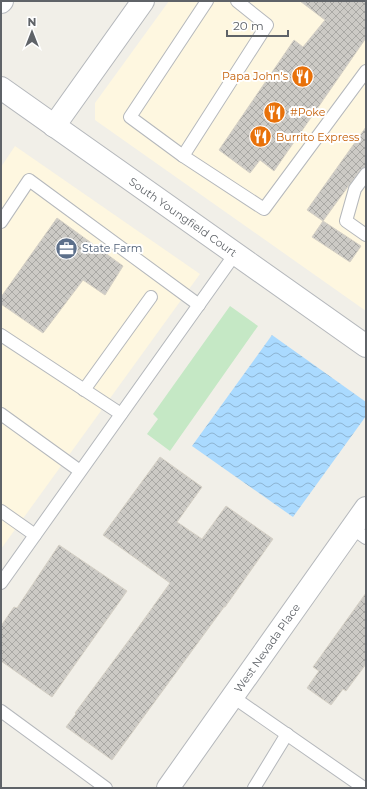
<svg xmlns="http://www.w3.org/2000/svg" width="367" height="789" font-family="Montserrat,sans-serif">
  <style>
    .commercial { fill: #fef7e0 }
    .grass { fill: #c5e8c5 }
    .water { fill: url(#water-waves) }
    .building { fill: url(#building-cross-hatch); stroke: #d6d1c6 }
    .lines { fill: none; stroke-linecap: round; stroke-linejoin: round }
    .lane-casing { stroke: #b5b8bc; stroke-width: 14 }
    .street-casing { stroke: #b5b8bc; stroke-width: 24 }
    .secondary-casing { stroke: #b6babf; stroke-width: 24 }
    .lane { stroke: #fff; stroke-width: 12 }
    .street { stroke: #fff; stroke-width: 22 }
    .secondary { stroke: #fff; stroke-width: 22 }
    .labels { text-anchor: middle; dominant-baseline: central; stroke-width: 4; stroke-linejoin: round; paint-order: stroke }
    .food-label { font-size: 11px; fill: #c56008; stroke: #fff; text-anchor: start }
    .street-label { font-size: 11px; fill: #5f6368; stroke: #fff }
    .service-label { font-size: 11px; fill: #4e5e75; stroke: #fff; text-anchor: start }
  </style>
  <defs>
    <pattern id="water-waves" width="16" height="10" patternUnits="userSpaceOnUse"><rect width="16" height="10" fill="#aadaff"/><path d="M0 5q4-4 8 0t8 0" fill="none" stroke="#8eb4d2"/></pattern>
    <pattern id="building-cross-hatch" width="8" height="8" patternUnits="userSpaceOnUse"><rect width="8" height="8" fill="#cccac5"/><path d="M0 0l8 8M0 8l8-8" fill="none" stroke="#a9a8a4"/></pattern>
  </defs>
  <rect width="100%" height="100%" fill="#f1efe8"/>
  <g class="commercial">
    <path d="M 169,1 L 366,1 L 366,311 L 95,120 L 95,103 Z"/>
    <path d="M 15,146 L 200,274 L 1,549 L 1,167 Z"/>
  </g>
  <path class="grass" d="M 230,306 L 258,326 L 170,451 L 147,434 L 158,419 L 153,414 Z"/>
  <path class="water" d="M 272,335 L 366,402 L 366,416 L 293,517 L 192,446 Z"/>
  <g class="building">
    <path d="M 300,1 L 366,1 L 366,38 L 274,171 L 260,160 L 250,173 L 219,150 L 294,40 L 303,47 L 325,20 Z"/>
    <path d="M 366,127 L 366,167 L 360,170 L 323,221 L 307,210 Z"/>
    <path d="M 57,218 L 123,266 L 105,295 L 83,280 L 43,333 L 1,304 L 1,297 Z"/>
    <path d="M 323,221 L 361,246 L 350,262 L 312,237 Z"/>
    <path d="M 160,457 L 202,487 L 177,522 L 202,539 L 226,506 L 273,539 L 225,607 L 224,607 L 112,760 L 66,727 L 76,714 L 75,713 L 135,632 L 170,583 L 103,535 Z"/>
    <path d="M 59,545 L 127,591 L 52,697 L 1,661 L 1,626 L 14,607 L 17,608 Z"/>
    <path d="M 366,593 L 366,664 L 346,691 L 343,689 L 331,705 L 307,688 L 319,671 L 313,667 Z"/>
  </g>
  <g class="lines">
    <defs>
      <g id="lane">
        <path d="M 207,1 L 130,117 L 183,156 L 267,25 L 237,1"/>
        <path d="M 183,156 L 264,209 L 366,71"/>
        <path d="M 366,174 L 355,189 L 346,221 L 366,235"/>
        <path d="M 1,222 L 29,180 L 199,305"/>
        <path d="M 1,335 L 121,414"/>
        <path d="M 84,390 L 151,297"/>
        <path d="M 1,414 L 80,471"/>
        <path d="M 1,511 L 35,535"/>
        <path d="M 352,528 L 366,538"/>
        <path d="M 1,583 L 235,254"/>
        <path d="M 233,697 L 364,788"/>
        <path d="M 1,711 L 106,788"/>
        <path d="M 254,788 L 287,734"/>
      </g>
      <g id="street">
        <path d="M 1,88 L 366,346"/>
        <path d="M 54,126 L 143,1"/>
        <path d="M 168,788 L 366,508"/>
      </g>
      <path id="secondary" d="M 1,2 L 2,1"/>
    </defs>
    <use href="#lane" class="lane-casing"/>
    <use href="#street" class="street-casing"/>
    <use href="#secondary" class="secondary-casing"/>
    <use href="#lane" class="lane"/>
    <use href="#street" class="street"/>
    <use href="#secondary" class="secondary"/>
  </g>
  <defs>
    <symbol id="restaurant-disc" viewBox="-11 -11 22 22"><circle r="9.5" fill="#e8710a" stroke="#fff"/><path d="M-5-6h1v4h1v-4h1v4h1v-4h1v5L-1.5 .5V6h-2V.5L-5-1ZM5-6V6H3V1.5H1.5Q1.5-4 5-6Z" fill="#fff"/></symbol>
    <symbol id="office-disc" viewBox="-11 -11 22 22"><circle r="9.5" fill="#5c6f8a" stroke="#fff"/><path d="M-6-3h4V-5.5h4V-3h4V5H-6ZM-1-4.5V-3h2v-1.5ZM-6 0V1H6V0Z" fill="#fff"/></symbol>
  </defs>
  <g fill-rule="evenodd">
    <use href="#restaurant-disc" x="290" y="64" width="25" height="25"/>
    <use href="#restaurant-disc" x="262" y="100" width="25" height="25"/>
    <use href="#restaurant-disc" x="248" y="124" width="25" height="25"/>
    <use href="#office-disc" x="54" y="236" width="25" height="25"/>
  </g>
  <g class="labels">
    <g class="food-label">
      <text x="288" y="76" text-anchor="end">Papa John's</text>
      <text x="290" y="112">#Poke</text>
      <text x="276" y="137">Burrito Express</text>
    </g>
    <g class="street-label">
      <text transform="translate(183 217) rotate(35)">South Youngfield Court</text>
      <text transform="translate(267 648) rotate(-55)">West Nevada Place</text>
    </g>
    <g class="service-label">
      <text x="82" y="248">State Farm</text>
    </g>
  </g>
  <rect width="367" height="789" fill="none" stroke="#5f6368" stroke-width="4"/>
  <g transform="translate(32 32)" stroke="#ffffff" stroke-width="3" paint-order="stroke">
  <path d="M0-3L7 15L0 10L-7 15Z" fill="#5f6368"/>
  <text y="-6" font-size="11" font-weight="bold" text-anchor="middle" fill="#5f6368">N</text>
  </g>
  <path d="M227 30v6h61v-6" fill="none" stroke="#5f6368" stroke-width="2"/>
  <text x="233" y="30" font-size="12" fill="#5f6368" stroke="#ffffff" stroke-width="3" paint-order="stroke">20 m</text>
</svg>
